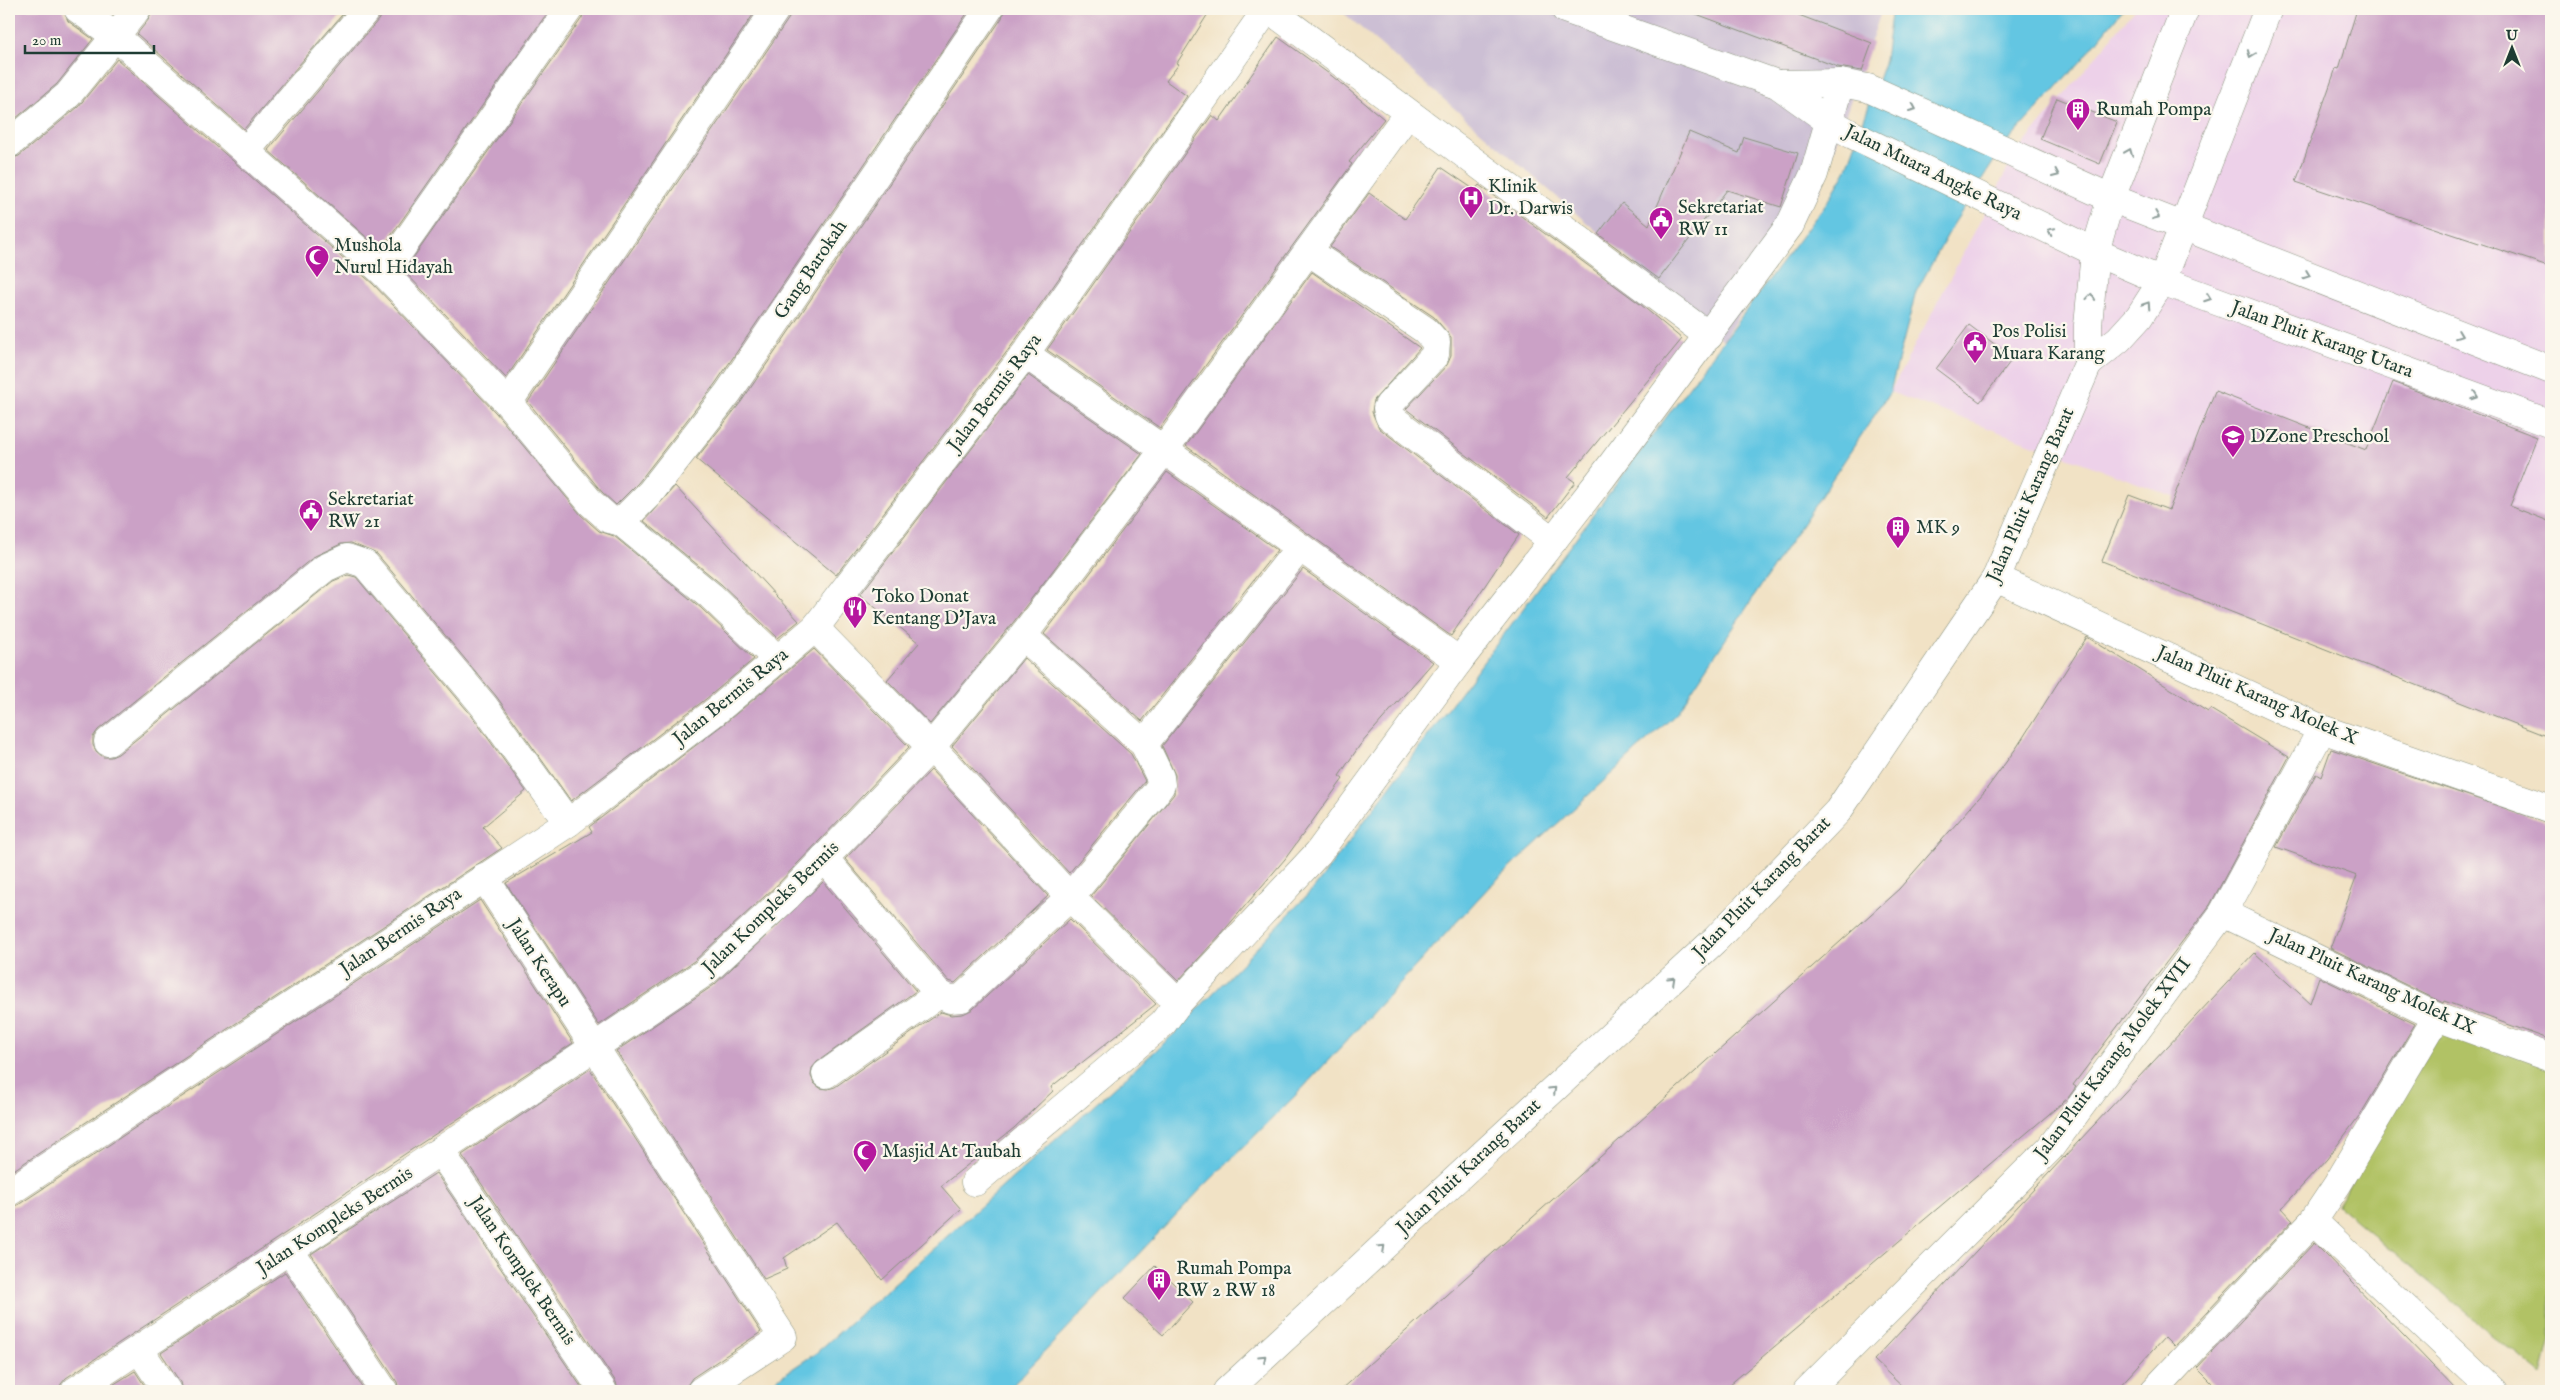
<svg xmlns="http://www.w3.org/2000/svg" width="2560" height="1400" font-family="'IM FELL English',serif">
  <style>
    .built { fill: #edd1e9 }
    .industrial { fill: #ccbfd4 }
    .green { fill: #b1c265; stroke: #68804c }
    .water { fill: #64c6e2; stroke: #42828b }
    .building { fill: #cba1c6 }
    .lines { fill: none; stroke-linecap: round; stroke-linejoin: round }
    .minor-casing { stroke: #88907c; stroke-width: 29 }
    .tertiary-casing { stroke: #88907c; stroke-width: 29 }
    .minor { stroke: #fff; stroke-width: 28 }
    .tertiary { stroke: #fff; stroke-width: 28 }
    .oneway { stroke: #8f9e9a }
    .labels { text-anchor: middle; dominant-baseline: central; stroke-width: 4.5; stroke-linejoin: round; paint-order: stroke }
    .poi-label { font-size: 19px; fill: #1f3d34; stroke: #fbf7ec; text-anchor: start }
    .street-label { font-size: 19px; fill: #1f3d34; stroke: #fbf7ec }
  </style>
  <rect width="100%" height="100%" fill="#fbf7ec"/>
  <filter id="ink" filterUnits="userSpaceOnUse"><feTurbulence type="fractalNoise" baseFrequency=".02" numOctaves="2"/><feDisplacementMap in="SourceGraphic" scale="10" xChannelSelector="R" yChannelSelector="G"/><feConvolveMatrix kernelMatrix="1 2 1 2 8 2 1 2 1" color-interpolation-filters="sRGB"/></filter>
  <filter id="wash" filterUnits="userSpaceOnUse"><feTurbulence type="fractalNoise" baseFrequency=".0096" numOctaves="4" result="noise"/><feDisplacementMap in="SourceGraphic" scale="20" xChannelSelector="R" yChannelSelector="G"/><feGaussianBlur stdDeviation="1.12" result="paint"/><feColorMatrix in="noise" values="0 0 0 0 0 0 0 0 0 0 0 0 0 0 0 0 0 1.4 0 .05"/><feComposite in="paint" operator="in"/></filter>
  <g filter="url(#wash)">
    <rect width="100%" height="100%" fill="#f1e2c5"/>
    <path class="built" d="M 2135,9 L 2545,9 L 2551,11 L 2551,635 L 1890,392 L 2015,155 Z"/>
    <path class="industrial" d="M 1339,9 L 1876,9 L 1880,15 L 1819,192 L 1723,340 Z"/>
    <path class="green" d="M 2443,1028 L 2551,1063 L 2551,1340 L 2542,1375 L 2337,1205 Z"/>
    <path class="water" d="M 1887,9 L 2123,9 L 2083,59 L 2005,144 L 1953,225 L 1916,292 L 1890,392 L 1676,714 L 1489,887 L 1299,1092 L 1200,1190 L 1007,1391 L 759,1391 L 816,1353 L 1173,1035 L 1315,887 L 1830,198 L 1846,171 L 1885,60 L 1891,15 Z"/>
    <g id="blocks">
      <g class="building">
        <path d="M 9,9 L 63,9 L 68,21 L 93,39 L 57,84 L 9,124 Z"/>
        <path d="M 152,9 L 347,9 L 244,129 L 137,34 L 149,19 Z"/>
        <path d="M 382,9 L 550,9 L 381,250 L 268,150 L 379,19 Z"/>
        <path d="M 584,9 L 757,9 L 506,378 L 404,271 L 582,18 Z"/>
        <path d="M 791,9 L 970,9 L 715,384 L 638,483 L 616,505 L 602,492 L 528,402 L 789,18 Z"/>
        <path d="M 1004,9 L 1211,9 L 1177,63 L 1179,64 L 1166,81 L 1187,96 L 1012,345 L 836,575 L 696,459 L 741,402 L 1002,18 Z"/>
        <path d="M 1691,9 L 1783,9 L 1872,43 L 1862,71 L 1838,67 L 1691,12 Z"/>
        <path d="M 2357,9 L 2551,9 L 2551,267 L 2296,182 L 2336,68 L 2339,69 Z"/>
        <path d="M 1278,37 L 1332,76 L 1384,119 L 1349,162 L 1352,164 L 1160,428 L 1047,350 L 1212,115 L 1219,121 Z"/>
        <path d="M 117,59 L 373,284 L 496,413 L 581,515 L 599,531 L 614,536 L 701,608 L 754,659 L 706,699 L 571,801 L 496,696 L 377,554 L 351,543 L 341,544 L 315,556 L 98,730 L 93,737 L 93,745 L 96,751 L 103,757 L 111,757 L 118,754 L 333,581 L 348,575 L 356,577 L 472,716 L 526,791 L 483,827 L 502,848 L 9,1173 L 9,159 L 19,156 L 78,107 Z"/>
        <path d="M 2057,98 L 2117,122 L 2100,164 L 2040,139 Z"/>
        <path d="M 1689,132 L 1739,153 L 1744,137 L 1798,153 L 1781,207 L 1727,190 L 1659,279 L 1598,234 L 1622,203 L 1649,225 Z"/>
        <path d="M 1441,167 L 1475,190 L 1479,185 L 1640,304 L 1682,339 L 1568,477 L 1575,482 L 1548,517 L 1406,409 L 1447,365 L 1451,356 L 1451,337 L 1434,317 L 1330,247 L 1369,193 L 1405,219 Z"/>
        <path d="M 1312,272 L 1420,348 L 1374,400 L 1372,412 L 1379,428 L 1519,535 L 1451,636 L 1186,446 Z"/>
        <path d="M 1969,325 L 2013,358 L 1980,402 L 1936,369 Z"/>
        <path d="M 1028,375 L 1142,454 L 1012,624 L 930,724 L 887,680 L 919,643 L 860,595 Z"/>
        <path d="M 2393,382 L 2537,437 L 2510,506 L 2551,522 L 2551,738 L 2102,561 L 2129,495 L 2169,510 L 2215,391 L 2366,450 Z"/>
        <path d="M 1167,472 L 1277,550 L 1142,721 L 1044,634 Z"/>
        <path d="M 675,486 L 799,621 L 778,638 L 721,584 L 644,521 Z"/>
        <path d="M 1303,569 L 1433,662 L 1360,745 L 1339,776 L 1343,779 L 1285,859 L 1221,934 L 1178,981 L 1091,896 L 1174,794 L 1175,775 L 1162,746 Z"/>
        <path d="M 2087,637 L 2208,712 L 2210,709 L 2289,757 L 2210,905 L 2073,1085 L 2076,1087 L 2068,1098 L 1722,1391 L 1339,1391 L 1899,889 L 1985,791 L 2017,747 Z"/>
        <path d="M 814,649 L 909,747 L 776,886 L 694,961 L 599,1025 L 506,883 L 592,832 L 589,827 L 725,723 Z"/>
        <path d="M 1024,658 L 1131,754 L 1145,781 L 1069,873 L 952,746 Z"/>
        <path d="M 2331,749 L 2551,824 L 2551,1040 L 2444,1001 L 2443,1003 L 2330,948 L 2357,876 L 2276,847 L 2316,774 L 2321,777 Z"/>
        <path d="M 931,770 L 1048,896 L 955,983 L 949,981 L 845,859 Z"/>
        <path d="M 823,882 L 916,991 L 817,1062 L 812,1068 L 811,1076 L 814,1083 L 820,1088 L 828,1089 L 835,1087 L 941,1012 L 951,1015 L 963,1014 L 973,1009 L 1070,919 L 1156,1004 L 1051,1087 L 1053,1091 L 1014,1128 L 941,1186 L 961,1209 L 882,1280 L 837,1222 L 784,1258 L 787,1269 L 764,1279 L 616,1051 L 714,985 Z"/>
        <path d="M 480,900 L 573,1043 L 66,1378 L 61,1384 L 59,1391 L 9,1391 L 9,1207 L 18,1205 Z"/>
        <path d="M 2255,953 L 2310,1003 L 2319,977 L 2415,1024 L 2362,1112 L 2327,1159 L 2282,1208 L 2293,1220 L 2174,1346 L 2165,1337 L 2115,1391 L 1907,1391 L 1874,1360 Z"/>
        <path d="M 590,1069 L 761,1332 L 692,1378 L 686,1387 L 680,1391 L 618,1391 L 616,1382 L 462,1155 Z"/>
        <path d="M 436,1173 L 584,1391 L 399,1391 L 397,1382 L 311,1254 Z"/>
        <path d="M 2314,1243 L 2326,1255 L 2457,1391 L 2220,1391 L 2197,1368 Z"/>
        <path d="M 1155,1266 L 1193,1302 L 1163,1335 L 1124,1299 Z"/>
        <path d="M 285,1272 L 365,1391 L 182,1391 L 180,1382 L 161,1353 Z"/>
        <path d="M 135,1371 L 148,1391 L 103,1391 Z"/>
      </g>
    </g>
  </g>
  <g filter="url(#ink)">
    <use href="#blocks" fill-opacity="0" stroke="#88907c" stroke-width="1"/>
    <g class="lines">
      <defs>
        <g id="minor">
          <path d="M 78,9 L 115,36 L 384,273 L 508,403 L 591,503 L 609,519 L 621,522 L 711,596 L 777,659"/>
          <path d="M 1269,9 L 1709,336"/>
          <path d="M 1565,9 L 1777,84 L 1830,122 L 1853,135 L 2095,252"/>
          <path d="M 1777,84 L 1840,83 L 1868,88 L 2111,198"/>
          <path d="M 9,144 L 68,95 L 137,9"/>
          <path d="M 246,151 L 367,9"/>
          <path d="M 1308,251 L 1425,330 L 1436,342 L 1435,355 L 1389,405 L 1387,408 L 1389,416 L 1553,541"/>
          <path d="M 384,273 L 569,9"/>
          <path d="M 1025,354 L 1164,450 L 1459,661"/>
          <path d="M 508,403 L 776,9"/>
          <path d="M 621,522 L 650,493 L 728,393 L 989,9"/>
          <path d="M 1996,578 L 2322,729 L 2551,809"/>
          <path d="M 815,628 L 931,747 L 1070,897 L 1178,1003"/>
          <path d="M 108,742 L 325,568 L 347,558 L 365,564 L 484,706 L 568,823"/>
          <path d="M 1144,744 L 1300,547"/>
          <path d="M 824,858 L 939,994 L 950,999 L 962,998 L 1070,897 L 1154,795 L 1161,785 L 1160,777 L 1144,744 L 1032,644 L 1024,634 L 1164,450 L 1408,113"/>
          <path d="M 484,877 L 783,1337 L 701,1391"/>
          <path d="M 2223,913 L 2437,1017 L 2551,1058"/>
          <path d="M 826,1074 L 939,994"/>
          <path d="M 440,1151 L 603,1391"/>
          <path d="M 975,1182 L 1163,1023 L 1178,1003 L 1318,853 L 1459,661 L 1601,479 L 1790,225 L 1814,174 L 1840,83"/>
          <path d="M 9,1192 L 568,823 L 716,711 L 815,628 L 1025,354 L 1267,9"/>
          <path d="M 2313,1221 L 2493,1391"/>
          <path d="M 290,1251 L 384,1391"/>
          <path d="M 139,1349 L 167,1391"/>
          <path d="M 75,1391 L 440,1151 L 704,973 L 787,897 L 931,747 L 1024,634"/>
          <path d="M 1807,1391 L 2050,1148 L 2223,913 L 2322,729"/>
          <path d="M 2154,1391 L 2313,1221 L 2337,1185 L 2437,1017"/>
        </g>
        <g id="tertiary">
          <path d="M 2111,198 L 2551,370"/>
          <path d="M 2095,252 L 2162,281 L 2551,424"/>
          <path d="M 2088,364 L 2119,339 L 2139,317 L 2162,281 L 2268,9"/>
          <path d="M 1227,1391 L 1716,939 L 1838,811 L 1996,578 L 2088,364 L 2088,325 L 2095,252 L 2111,198 L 2185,9"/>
        </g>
      </defs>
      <use href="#minor" class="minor-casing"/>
      <use href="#tertiary" class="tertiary-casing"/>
      <use href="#minor" class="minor"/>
      <use href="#tertiary" class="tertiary"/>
    </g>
    <defs><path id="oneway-chevron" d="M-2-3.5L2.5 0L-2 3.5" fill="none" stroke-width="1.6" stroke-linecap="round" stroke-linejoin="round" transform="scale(1.25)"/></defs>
    <g class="oneway">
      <use href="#oneway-chevron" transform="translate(2251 54) rotate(111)"/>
      <use href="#oneway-chevron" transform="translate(1913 108) rotate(24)"/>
      <use href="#oneway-chevron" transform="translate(2129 152) rotate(-68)"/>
      <use href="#oneway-chevron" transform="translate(2056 174) rotate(25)"/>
      <use href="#oneway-chevron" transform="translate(2156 216) rotate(22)"/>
      <use href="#oneway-chevron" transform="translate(2051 231) rotate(-154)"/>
      <use href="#oneway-chevron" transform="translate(2307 275) rotate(21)"/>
      <use href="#oneway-chevron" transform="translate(2091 297) rotate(-85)"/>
      <use href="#oneway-chevron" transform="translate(2208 298) rotate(20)"/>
      <use href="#oneway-chevron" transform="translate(2147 305) rotate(-57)"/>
      <use href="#oneway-chevron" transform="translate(2459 335) rotate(21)"/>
      <use href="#oneway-chevron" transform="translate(2475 396) rotate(20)"/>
      <use href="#oneway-chevron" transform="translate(1672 980) rotate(-43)"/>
      <use href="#oneway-chevron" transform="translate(1553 1090) rotate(-43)"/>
      <use href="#oneway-chevron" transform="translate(1382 1248) rotate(-43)"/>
      <use href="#oneway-chevron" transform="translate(1263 1358) rotate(-43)"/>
    </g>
  </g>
  <defs>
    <symbol id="building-pin" viewBox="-11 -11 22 30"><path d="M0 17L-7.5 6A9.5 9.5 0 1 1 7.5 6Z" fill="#b5179e" stroke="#fbf7ec"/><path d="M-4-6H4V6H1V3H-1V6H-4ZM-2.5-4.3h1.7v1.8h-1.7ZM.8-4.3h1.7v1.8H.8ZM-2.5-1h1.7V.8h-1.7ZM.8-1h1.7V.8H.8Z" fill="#fff"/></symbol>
    <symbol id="hospital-pin" viewBox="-11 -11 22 30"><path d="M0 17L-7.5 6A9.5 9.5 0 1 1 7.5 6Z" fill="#b5179e" stroke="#fbf7ec"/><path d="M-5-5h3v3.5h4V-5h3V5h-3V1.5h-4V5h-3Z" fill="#fff"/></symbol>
    <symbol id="civic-pin" viewBox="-11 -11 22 30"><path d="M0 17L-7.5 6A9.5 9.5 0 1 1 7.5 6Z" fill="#b5179e" stroke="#fbf7ec"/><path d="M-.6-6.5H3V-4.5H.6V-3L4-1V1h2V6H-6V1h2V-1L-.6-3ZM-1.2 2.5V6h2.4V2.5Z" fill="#fff"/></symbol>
    <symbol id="mosque-pin" viewBox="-11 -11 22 30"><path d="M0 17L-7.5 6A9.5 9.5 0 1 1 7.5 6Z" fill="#b5179e" stroke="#fbf7ec"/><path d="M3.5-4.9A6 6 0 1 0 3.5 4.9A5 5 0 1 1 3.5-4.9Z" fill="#fff"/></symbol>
    <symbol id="school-pin" viewBox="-11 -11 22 30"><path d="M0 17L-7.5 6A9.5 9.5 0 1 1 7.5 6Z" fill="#b5179e" stroke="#fbf7ec"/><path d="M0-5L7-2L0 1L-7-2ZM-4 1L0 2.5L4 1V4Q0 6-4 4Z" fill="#fff"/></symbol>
    <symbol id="restaurant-pin" viewBox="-11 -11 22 30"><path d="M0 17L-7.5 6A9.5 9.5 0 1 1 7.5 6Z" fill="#b5179e" stroke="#fbf7ec"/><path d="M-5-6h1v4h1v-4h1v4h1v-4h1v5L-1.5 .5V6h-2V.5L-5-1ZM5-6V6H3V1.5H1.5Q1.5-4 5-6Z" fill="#fff"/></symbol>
  </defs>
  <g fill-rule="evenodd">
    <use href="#building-pin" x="2064" y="96" width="28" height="38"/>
    <use href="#hospital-pin" x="1457" y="184" width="28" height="38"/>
    <use href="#civic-pin" x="1647" y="205" width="28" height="38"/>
    <use href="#mosque-pin" x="303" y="243" width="28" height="38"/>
    <use href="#civic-pin" x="1961" y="329" width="28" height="38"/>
    <use href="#school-pin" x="2219" y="423" width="28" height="38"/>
    <use href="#civic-pin" x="297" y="497" width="28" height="38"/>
    <use href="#building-pin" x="1884" y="514" width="28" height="38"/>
    <use href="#restaurant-pin" x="841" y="594" width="28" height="38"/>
    <use href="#mosque-pin" x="851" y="1138" width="28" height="38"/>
    <use href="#building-pin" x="1145" y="1266" width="28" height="38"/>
  </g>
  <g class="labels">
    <g class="poi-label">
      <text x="2096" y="110">Rumah Pompa</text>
      <text x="1488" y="187">Klinik<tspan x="1488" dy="22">Dr. Darwis</tspan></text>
      <text x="1678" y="208">Sekretariat<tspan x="1678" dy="22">RW 11</tspan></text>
      <text x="334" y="246">Mushola<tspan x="334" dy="22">Nurul Hidayah</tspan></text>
      <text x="1992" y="332">Pos Polisi<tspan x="1992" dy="22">Muara Karang</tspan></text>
      <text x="2250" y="437">DZone Preschool</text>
      <text x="328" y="500">Sekretariat<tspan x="328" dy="22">RW 21</tspan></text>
      <text x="1916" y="528">MK 9</text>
      <text x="872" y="597">Toko Donat<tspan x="872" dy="22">Kentang D'Java</tspan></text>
      <text x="882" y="1152">Masjid At Taubah</text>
      <text x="1176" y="1269">Rumah Pompa<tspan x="1176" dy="22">RW 2 RW 18</tspan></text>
    </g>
    <g class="street-label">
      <text transform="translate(1933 173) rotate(26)">Jalan Muara Angke Raya</text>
      <text transform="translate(811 270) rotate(-56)">Gang Barokah</text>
      <text transform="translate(2322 340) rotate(20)">Jalan Pluit Karang Utara</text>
      <text transform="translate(995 393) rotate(-53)">Jalan Bermis Raya</text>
      <text transform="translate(2031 495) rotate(-66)">Jalan Pluit Karang Barat</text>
      <text transform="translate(2257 696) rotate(24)">Jalan Pluit Karang Molek X</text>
      <text transform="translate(731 697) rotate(-39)">Jalan Bermis Raya</text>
      <text transform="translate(1762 888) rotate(-46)">Jalan Pluit Karang Barat</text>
      <text transform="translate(771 908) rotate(-44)">Jalan Kompleks Bermis</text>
      <text transform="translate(401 932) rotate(-34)">Jalan Bermis Raya</text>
      <text transform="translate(539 963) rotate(57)">Jalan Kerapu</text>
      <text transform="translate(2372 982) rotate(25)">Jalan Pluit Karang Molek IX</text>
      <text transform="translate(2113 1059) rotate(-53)">Jalan Pluit Karang Molek XVII</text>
      <text transform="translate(1469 1167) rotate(-43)">Jalan Pluit Karang Barat</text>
      <text transform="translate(335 1221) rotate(-33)">Jalan Kompleks Bermis</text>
      <text transform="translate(522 1271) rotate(56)">Jalan Komplek Bermis</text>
    </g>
  </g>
  <rect width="2560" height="1400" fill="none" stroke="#fbf7ec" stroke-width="30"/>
  <g transform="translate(2512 48)" stroke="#fbf7ec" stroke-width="4" paint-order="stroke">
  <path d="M0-4L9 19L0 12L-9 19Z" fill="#1f3d34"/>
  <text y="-8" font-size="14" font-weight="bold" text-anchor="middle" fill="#1f3d34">U</text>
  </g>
  <path d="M25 45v8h129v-8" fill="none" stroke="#1f3d34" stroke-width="2.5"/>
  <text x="32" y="45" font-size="15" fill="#1f3d34" stroke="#fbf7ec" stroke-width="4" paint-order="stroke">20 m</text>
</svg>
